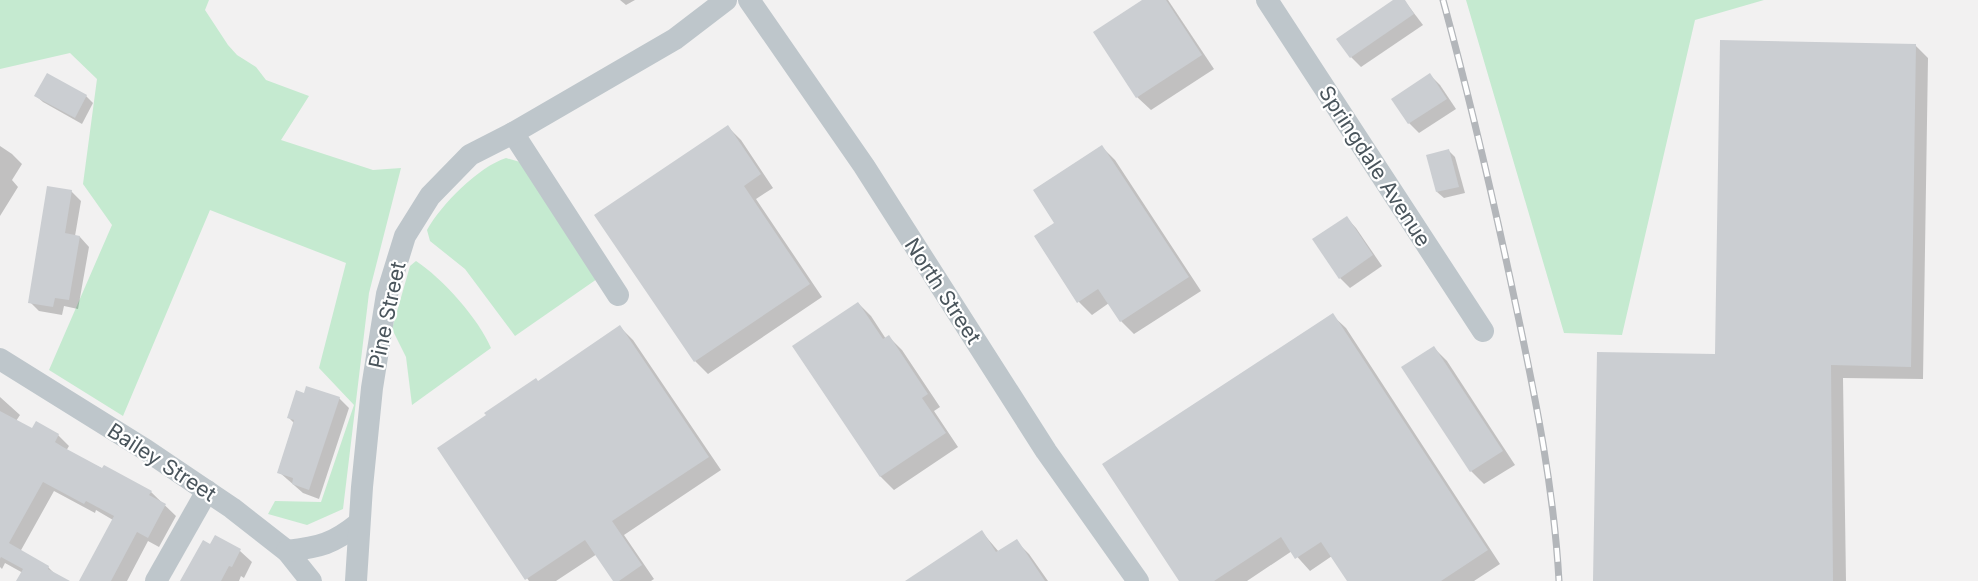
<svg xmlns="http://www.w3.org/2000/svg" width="1978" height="581" font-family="Inter,sans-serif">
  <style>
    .green { fill: #c5ead0 }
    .shadow { fill: #0003 }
    .building { fill: #cbced2 }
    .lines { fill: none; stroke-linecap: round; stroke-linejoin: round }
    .minor { stroke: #bec6cb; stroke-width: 22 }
    .rail-casing { stroke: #b3b6ba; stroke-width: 7 }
    .rail { stroke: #fff; stroke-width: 4.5; stroke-dasharray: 14; stroke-linecap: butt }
    .labels { text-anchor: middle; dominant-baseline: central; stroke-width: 4.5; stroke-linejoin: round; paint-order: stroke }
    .street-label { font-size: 21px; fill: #4a555c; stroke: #fff }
  </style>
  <rect width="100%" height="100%" fill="#f2f1f1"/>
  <g class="green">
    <path d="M 0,0 L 209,0 L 205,10 L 228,45 L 237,55 L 256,67 L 266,80 L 309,96 L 281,140 L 373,170 L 401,168 L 369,293 L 343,509 L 307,525 L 268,514 L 275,501 L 321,502 L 354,405 L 319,368 L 346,263 L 210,210 L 123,416 L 49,370 L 112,225 L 83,184 L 97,79 L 70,53 L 0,69 Z"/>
    <path d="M 1466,0 L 1764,0 L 1695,20 L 1622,335 L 1564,333 Z"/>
    <path d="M 506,158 L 520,162 L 597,279 L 515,336 L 465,269 L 430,241 L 427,230 C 441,205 478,167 506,158 Z"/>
    <path d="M 416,261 C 442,278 479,319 491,348 L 412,405 L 406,357 L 392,329 L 410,266 Z"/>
  </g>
  <g class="shadow">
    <path d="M 620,0 L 635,0 L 626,5 Z"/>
    <path d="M 1144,0 L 1168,0 L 1214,69 L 1151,110 L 1137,97 L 1095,32 Z"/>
    <path d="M 1396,0 L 1404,0 L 1423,25 L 1361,67 L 1351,57 Z"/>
    <path d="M 1915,45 L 1928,58 L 1923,379 L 1843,378 L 1846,581 L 1595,581 L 1716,356 Z"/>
    <path d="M 48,75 L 86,96 L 93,103 L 82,124 L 43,102 L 36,96 Z"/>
    <path d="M 1430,75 L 1440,85 L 1456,109 L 1419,133 L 1409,123 Z"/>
    <path d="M 728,127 L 741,140 L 773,188 L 756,199 L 822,297 L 708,374 L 695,361 Z"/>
    <path d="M 0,146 L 12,154 L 22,164 L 12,180 L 18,187 L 0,216 Z"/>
    <path d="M 1102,147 L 1115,160 L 1201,291 L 1134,334 L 1121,321 L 1109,303 L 1092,315 L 1079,302 L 1056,223 Z"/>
    <path d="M 1449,151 L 1455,157 L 1465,193 L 1444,198 L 1437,192 Z"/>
    <path d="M 71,191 L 81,201 L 75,236 L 80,237 L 89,247 L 78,309 L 64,306 L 62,315 L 39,311 L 30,302 Z"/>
    <path d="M 1347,218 L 1356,228 L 1382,266 L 1350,288 L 1340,278 Z"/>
    <path d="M 858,303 L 871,316 L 886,339 L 889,337 L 902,350 L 940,407 L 934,411 L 958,447 L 894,490 L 881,477 L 794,346 Z"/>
    <path d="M 1332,315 L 1346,328 L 1500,564 L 1474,581 L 1349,581 L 1332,556 L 1310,571 L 1292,551 L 1247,581 L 1180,581 Z"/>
    <path d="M 620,327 L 633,340 L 721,470 L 624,535 L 654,579 L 651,581 L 615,581 L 597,554 L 556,581 L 529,581 L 439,449 Z"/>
    <path d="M 1434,348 L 1447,361 L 1515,465 L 1484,484 L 1471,471 L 1404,368 Z"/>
    <path d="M 305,395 L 339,398 L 349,408 L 319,499 L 303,493 L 279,472 L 295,424 L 289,418 Z"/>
    <path d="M 0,397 L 20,415 L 16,421 L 32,430 L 36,423 L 58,435 L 69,446 L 66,451 L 151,492 L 176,516 L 159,547 L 148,541 L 127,581 L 80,581 L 113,520 L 96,510 L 95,513 L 54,491 L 20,552 L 48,567 L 56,575 L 67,581 L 18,581 L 23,573 L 5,563 L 2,569 L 0,567 Z"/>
    <path d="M 982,532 L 999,552 L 1016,541 L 1029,554 L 1048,581 L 908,581 Z"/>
    <path d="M 215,537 L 240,551 L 252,562 L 244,578 L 241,576 L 239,581 L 182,581 L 211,546 Z"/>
  </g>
  <g class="building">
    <path d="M 1142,0 L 1166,0 L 1202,55 L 1136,98 L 1093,32 Z"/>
    <path d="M 1393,0 L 1405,0 L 1414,14 L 1350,58 L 1336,39 Z"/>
    <path d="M 1720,40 L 1916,44 L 1911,367 L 1831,365 L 1833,581 L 1593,581 L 1597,352 L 1715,354 Z"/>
    <path d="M 47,73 L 87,95 L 75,118 L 34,96 Z"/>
    <path d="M 1430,73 L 1447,99 L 1408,124 L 1391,99 Z"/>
    <path d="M 728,125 L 761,174 L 744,186 L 810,284 L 694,362 L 594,215 Z"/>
    <path d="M 1102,145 L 1189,277 L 1120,322 L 1098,289 L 1077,303 L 1034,236 L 1054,223 L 1033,190 Z"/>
    <path d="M 1449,149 L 1459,187 L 1436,192 L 1426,155 Z"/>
    <path d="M 47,186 L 72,190 L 65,233 L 80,236 L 69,300 L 55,298 L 53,307 L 28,303 Z"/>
    <path d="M 1347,216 L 1373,255 L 1339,279 L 1312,239 Z"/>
    <path d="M 858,302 L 883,339 L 889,335 L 928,394 L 922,398 L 946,433 L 880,477 L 792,346 Z"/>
    <path d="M 1333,313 L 1488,550 L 1441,581 L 1347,581 L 1321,542 L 1295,559 L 1281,537 L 1214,581 L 1179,581 L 1102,464 Z"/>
    <path d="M 620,325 L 709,457 L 612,521 L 642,565 L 619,581 L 613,581 L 585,540 L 525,580 L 437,448 L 486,415 L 484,413 L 536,378 L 538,381 Z"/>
    <path d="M 1434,346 L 1503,451 L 1470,472 L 1401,367 Z"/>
    <path d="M 306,386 L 340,397 L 309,490 L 292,484 L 293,478 L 277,473 L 294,420 L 287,418 L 296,390 L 304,393 Z"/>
    <path d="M 0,411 L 32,428 L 36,421 L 59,434 L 55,442 L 63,447 L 102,468 L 104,465 L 152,491 L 149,495 L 166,504 L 148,538 L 137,532 L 111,581 L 79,581 L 114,516 L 86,501 L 84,504 L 43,482 L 9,543 L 49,566 L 48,569 L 70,581 L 16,581 L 23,569 L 1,557 L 0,559 Z"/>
    <path d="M 982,530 L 996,552 L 1017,539 L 1045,581 L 905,581 Z"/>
    <path d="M 215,535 L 241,549 L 232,567 L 229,566 L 221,581 L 180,581 L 203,540 L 210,544 Z"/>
  </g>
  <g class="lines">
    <g class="minor">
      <path d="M 749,0 L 864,166 L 1046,451 L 1138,581"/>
      <path d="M 1267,0 L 1483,331"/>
      <path d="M 513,133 L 618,295"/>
      <path d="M 0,359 L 146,450 L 232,508 L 287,551 L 311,581"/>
      <path d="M 287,551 C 320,547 333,544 359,523"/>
      <path d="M 156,581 L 207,491"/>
      <path d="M 356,581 L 362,487 L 372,388 L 387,294 L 405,236 L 430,196 L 470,155 L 513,133 L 675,39 L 726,0"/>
    </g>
    <defs>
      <path id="rail" d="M 1443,0 C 1471,103 1495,206 1517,311 C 1536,400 1554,490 1559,581"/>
    </defs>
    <use href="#rail" class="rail-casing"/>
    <use href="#rail" class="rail"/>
  </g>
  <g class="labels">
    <g class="street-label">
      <text transform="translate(1375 166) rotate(57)">Springdale Avenue</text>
      <text transform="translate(943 291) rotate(57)">North Street</text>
      <text transform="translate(387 315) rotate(-78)">Pine Street</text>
      <text transform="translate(162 462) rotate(33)">Bailey Street</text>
    </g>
  </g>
</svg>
